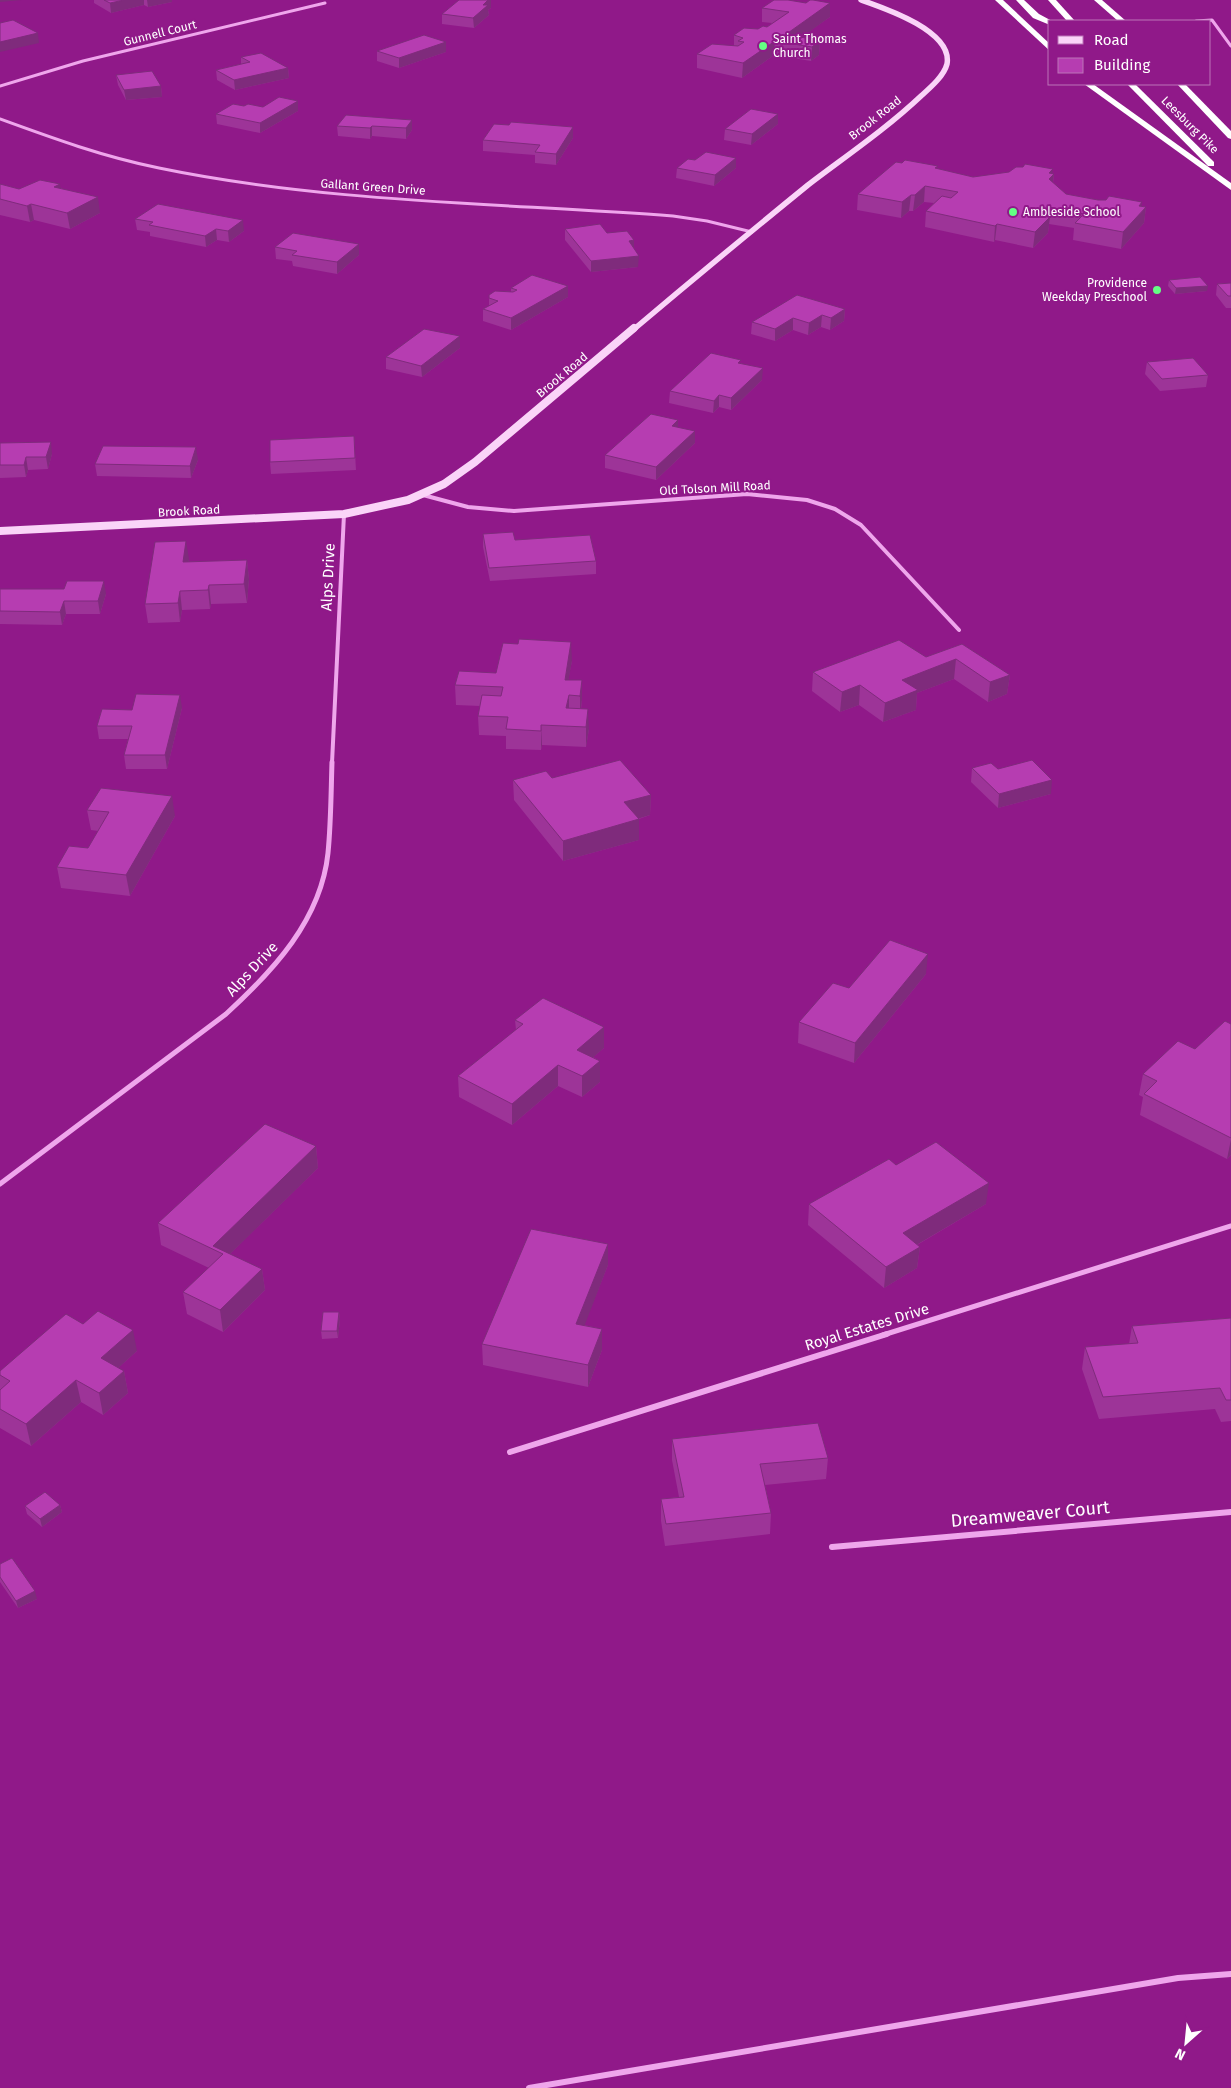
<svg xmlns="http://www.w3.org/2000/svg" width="1231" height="2088" font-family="'Fira Sans',sans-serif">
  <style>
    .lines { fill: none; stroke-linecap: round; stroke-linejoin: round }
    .street-far3 { stroke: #efa6ec; stroke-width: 3 }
    .street-far2 { stroke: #efa6ec; stroke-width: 4 }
    .street-far1 { stroke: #efa6ec; stroke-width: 5 }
    .street { stroke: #efa6ec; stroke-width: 6 }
    .secondary-far1 { stroke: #fad4f8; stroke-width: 5.5 }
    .secondary { stroke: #fad4f8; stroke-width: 8 }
    .highway { fill: #fff; fill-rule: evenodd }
    .wall { fill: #9d3498 }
    .shaded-wall { fill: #7f2b7c }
    .building { fill: #b63db1; stroke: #7f2b7c }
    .poi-dot { fill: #64ff84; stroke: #901989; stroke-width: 2 }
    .labels { text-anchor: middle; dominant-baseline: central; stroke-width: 4; stroke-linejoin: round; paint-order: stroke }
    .far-street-label { font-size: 12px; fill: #fff; stroke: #901989 }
    .far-poi-label { font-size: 12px; fill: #fff; stroke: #901989; text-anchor: start }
    .street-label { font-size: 15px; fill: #fff; stroke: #901989 }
    .near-street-label { font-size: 18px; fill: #fff; stroke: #901989 }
  </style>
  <rect width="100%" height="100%" fill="#901989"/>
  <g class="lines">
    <g class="street-far3">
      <path d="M 1196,21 L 1212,20 L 1231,46"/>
      <path d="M 0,86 L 83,61 L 325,3"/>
      <path d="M 0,119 C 52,138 104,157 159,168 C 328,203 502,203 673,216 L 707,221 L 752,232"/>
    </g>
    <g class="street-far2">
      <path d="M 423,495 L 468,507 L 514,511 L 747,494 L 807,500 L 835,509 L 861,525 L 959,630"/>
      <path d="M 332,763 L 344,514"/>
    </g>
    <g class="street-far1">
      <path d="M 0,1184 L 226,1014 C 273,971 321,920 328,853 C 331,823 331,792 332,762"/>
      <path d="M 883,1335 L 1231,1226"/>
    </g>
    <g class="street">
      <path d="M 510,1452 L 887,1334"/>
      <path d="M 832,1547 L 1231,1512"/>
      <path d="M 529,2088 L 1178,1978 L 1231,1974"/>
    </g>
    <path class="secondary-far1" d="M 633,330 C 691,281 749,233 808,185 C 846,156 886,129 921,96 C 930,88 944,76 947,64 C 953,31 884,8 861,0"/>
    <path class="secondary" d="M 0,531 L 344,514 L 408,500 L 444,484 L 475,462 L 634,328"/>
    <g class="highway">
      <path d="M 995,0 L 1003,0 L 1050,44 L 1050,51 Z"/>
      <path d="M 1016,0 L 1024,0 L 1039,14 L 1052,21 L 1050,21 L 1050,25 L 1033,18 Z"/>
      <path d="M 1048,0 L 1056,0 L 1075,21 L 1067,21 Z"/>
      <path d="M 1094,0 L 1102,0 L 1126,21 L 1118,21 Z"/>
      <path d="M 1084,84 L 1093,84 L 1231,183 L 1231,190 Z"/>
      <path d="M 1127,84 L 1135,84 L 1214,162 L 1214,166 L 1208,166 Z"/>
      <path d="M 1177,84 L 1185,84 L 1231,131 L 1231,139 L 1228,138 Z"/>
    </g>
  </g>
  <g class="wall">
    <path d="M 94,0 L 172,0 L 172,2 L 148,7 L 144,5 L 111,13 L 94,3 Z"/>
    <path d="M 459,0 L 491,0 L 491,8 L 488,10 L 489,15 L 474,28 L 442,24 L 442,14 Z"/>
    <path d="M 762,8 L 830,17 L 801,37 L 820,40 L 819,55 L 811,61 L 774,55 L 742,78 L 697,68 L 697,54 L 734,46 L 734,35 L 767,27 L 772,23 L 762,22 Z"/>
    <path d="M 377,51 L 446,52 L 399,68 L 377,61 Z"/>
    <path d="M 241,57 L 288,68 L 289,78 L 235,90 L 217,80 L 216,70 L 241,64 Z"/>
    <path d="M 116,75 L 161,86 L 162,97 L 126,100 L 118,85 Z"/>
    <path d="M 244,106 L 298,111 L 260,133 L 217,124 L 216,114 Z"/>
    <path d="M 412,120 L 412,130 L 406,139 L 372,136 L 370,139 L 338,136 L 337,126 Z"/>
    <path d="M 778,124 L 751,145 L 724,140 L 725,129 Z"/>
    <path d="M 509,125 L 573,127 L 573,138 L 556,165 L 535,163 L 535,155 L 483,151 L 483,140 Z"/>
    <path d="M 736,158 L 736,168 L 714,186 L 676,178 L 677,168 L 695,160 Z"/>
    <path d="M 937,169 L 973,177 L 1054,174 L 1053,183 L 1066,194 L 1098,200 L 1146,207 L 1144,223 L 1121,249 L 1073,240 L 1074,228 L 1049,224 L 1048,233 L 1033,248 L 995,240 L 994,242 L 925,227 L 926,211 L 934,203 L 924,202 L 913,211 L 909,211 L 901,218 L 857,210 L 858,194 Z"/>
    <path d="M 0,184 L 19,189 L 61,188 L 100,213 L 70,229 L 34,220 L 30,222 L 0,215 Z"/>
    <path d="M 135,219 L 244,231 L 229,242 L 217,240 L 206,247 L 150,236 L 150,232 L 137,230 Z"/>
    <path d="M 565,229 L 607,233 L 634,240 L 634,249 L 638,267 L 591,272 L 565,240 Z"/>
    <path d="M 359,244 L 359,255 L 337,274 L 293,266 L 292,261 L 276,259 L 275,247 Z"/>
    <path d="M 1169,280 L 1207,291 L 1175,294 L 1168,286 Z"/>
    <path d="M 1231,283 L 1231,308 L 1226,308 L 1216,295 L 1217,284 Z"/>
    <path d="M 511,288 L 568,297 L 511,330 L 483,321 L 483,309 L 489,306 L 489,295 L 511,292 Z"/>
    <path d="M 845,309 L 844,321 L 830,330 L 821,327 L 808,335 L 793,330 L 775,341 L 751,334 L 752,322 Z"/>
    <path d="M 460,348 L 422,377 L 386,369 L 386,357 Z"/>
    <path d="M 1147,362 L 1208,375 L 1206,387 L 1160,391 L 1145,374 Z"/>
    <path d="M 741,363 L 762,380 L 731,410 L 719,407 L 713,413 L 669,403 L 670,391 Z"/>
    <path d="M 678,420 L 678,427 L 695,443 L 656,480 L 605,468 L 605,455 Z"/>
    <path d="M 354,436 L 356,470 L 271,474 L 270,462 Z"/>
    <path d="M 0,443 L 52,454 L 48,469 L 28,470 L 26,477 L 0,478 Z"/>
    <path d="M 198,460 L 191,478 L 97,476 L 95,464 Z"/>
    <path d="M 483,534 L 515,540 L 596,561 L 596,574 L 490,581 L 483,547 Z"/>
    <path d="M 189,559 L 188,562 L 247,560 L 249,579 L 247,603 L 211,604 L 210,609 L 182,610 L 180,622 L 148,623 L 145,604 Z"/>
    <path d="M 0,589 L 106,594 L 100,614 L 66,614 L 62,625 L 0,624 Z"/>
    <path d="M 962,644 L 1010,675 L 1007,694 L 988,702 L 954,679 L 917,693 L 916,710 L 883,722 L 859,705 L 840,712 L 812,691 L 813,672 L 926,657 Z"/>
    <path d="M 572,661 L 568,680 L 582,700 L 581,709 L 589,729 L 586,747 L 542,745 L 541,750 L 506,749 L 506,736 L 479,735 L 478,716 L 480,706 L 456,705 L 455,685 L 496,673 Z"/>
    <path d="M 182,708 L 167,769 L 126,769 L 124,755 L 128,739 L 99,739 L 97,726 L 132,710 Z"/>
    <path d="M 972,768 L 998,769 L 1051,794 L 998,808 L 971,782 Z"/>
    <path d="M 552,778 L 651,795 L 650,815 L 639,819 L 639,840 L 563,861 L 514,800 L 513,780 Z"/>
    <path d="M 87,810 L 175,816 L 130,896 L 61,888 L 57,867 L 88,848 L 98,831 L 91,830 Z"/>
    <path d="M 926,974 L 854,1063 L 798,1043 L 799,1022 L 849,988 Z"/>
    <path d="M 515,1020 L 604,1048 L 593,1057 L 600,1061 L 600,1082 L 582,1097 L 558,1086 L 512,1125 L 459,1097 L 458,1076 L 516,1030 Z"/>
    <path d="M 1231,1024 L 1231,1155 L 1227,1159 L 1140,1115 L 1143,1097 L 1139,1095 L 1143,1074 L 1195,1049 Z"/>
    <path d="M 316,1146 L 318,1168 L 230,1254 L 262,1269 L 265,1290 L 223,1332 L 187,1314 L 183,1292 L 209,1268 L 161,1245 L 158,1223 Z"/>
    <path d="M 896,1165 L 986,1204 L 917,1245 L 920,1247 L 917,1268 L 884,1288 L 808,1225 L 809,1204 Z"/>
    <path d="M 608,1244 L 608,1265 L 584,1325 L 602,1329 L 602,1350 L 588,1387 L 483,1365 L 482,1344 Z"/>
    <path d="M 339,1312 L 340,1319 L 338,1338 L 322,1339 L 321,1331 Z"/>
    <path d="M 1231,1318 L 1231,1421 L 1221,1422 L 1215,1409 L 1099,1419 L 1082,1369 L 1085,1347 L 1129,1344 L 1132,1326 Z"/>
    <path d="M 83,1324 L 137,1351 L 118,1368 L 124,1371 L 128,1393 L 103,1415 L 81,1402 L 31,1446 L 0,1428 L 0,1371 Z"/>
    <path d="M 672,1439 L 828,1458 L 826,1479 L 765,1485 L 771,1513 L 770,1534 L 665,1546 L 661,1521 L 661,1499 L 679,1497 L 672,1460 Z"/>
    <path d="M 60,1505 L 62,1512 L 42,1527 L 27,1514 L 25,1506 Z"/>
    <path d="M 0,1564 L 37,1599 L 18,1608 L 0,1582 Z"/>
  </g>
  <g class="shaded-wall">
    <path d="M 0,0 L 22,0 L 0,2 Z"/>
    <path d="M 124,0 L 144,0 L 144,5 L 111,13 L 110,3 Z"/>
    <path d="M 147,0 L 172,0 L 172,2 L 148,7 Z"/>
    <path d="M 488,0 L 491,0 L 491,8 L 488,10 L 489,15 L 474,28 L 473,18 L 483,5 Z"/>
    <path d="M 830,3 L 830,17 L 792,44 L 785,35 Z"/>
    <path d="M 38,33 L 39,43 L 0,52 L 0,42 Z"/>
    <path d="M 820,40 L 819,55 L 811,61 L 812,47 Z"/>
    <path d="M 775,41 L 774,55 L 742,78 L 743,63 Z"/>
    <path d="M 446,42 L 446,52 L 399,68 L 399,58 Z"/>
    <path d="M 288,68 L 289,78 L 235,90 L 234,80 Z"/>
    <path d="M 161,86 L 162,97 L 126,100 L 124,90 Z"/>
    <path d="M 298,101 L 298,111 L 260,133 L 260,123 Z"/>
    <path d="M 778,114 L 778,124 L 751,145 L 752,134 Z"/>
    <path d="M 412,120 L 412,130 L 406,139 L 406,128 Z"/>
    <path d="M 372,126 L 372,136 L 370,139 L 370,128 Z"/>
    <path d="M 573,127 L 573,138 L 556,165 L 556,154 Z"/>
    <path d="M 736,158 L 736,168 L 714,186 L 715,175 Z"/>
    <path d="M 1053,169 L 1052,176 L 1054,174 L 1052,189 L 1047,195 L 1049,173 Z"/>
    <path d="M 60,184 L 62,200 L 54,187 Z"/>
    <path d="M 925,186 L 924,202 L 913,211 L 915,195 Z"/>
    <path d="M 911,195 L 909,211 L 901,218 L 902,202 Z"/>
    <path d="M 98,197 L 100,213 L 70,229 L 67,213 Z"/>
    <path d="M 1142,202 L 1140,214 L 1146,207 L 1144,223 L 1121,249 L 1123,232 L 1139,206 Z"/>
    <path d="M 31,204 L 34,220 L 30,222 L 27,206 Z"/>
    <path d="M 1049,207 L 1048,219 L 1050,217 L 1048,233 L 1033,248 L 1035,232 L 1041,216 Z"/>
    <path d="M 243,220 L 244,231 L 229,242 L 228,231 Z"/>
    <path d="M 997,224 L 995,240 L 994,242 L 995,226 Z"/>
    <path d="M 216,229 L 217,240 L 206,247 L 205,236 Z"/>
    <path d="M 634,240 L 634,251 L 629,241 Z"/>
    <path d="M 359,244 L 359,255 L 337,274 L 337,262 Z"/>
    <path d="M 639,256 L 638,267 L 591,272 L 591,261 Z"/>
    <path d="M 568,286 L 568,297 L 511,330 L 511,318 Z"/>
    <path d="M 1208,286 L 1207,291 L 1175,294 L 1176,288 Z"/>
    <path d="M 845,309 L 844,321 L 830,330 L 831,318 Z"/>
    <path d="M 822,315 L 821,327 L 808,335 L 809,323 Z"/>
    <path d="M 793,318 L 793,330 L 775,341 L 775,329 Z"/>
    <path d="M 460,336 L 460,348 L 422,377 L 421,366 Z"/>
    <path d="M 763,368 L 762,380 L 731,410 L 731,398 Z"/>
    <path d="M 719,395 L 719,407 L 713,413 L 714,401 Z"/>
    <path d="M 678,420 L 678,432 L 672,426 Z"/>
    <path d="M 695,431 L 695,443 L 656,480 L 656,467 Z"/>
    <path d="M 51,442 L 52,454 L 48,469 L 46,457 Z"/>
    <path d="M 196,447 L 198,460 L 191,478 L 190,466 Z"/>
    <path d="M 26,457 L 28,470 L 26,477 L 24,465 Z"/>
    <path d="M 186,541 L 189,559 L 186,581 L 183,562 Z"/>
    <path d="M 247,560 L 249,579 L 247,603 L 244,584 Z"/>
    <path d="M 104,581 L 106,594 L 100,614 L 98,601 Z"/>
    <path d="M 209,585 L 211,604 L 210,609 L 208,590 Z"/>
    <path d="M 180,591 L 182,610 L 180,622 L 178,603 Z"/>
    <path d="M 64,601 L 66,614 L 62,625 L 60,612 Z"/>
    <path d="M 571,642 L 572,661 L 565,699 L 565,680 Z"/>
    <path d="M 956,659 L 954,679 L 917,693 L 916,710 L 883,722 L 885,703 L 902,680 Z"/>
    <path d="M 1010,675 L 1007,694 L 988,702 L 990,682 Z"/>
    <path d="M 582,680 L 582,700 L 580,716 L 580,696 Z"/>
    <path d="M 860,685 L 859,705 L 840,712 L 842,692 Z"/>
    <path d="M 180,695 L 182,708 L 167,769 L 165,755 Z"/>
    <path d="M 569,695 L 569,715 L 567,728 L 566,708 Z"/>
    <path d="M 588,709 L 589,729 L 586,747 L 586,727 Z"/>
    <path d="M 541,725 L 542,745 L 541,750 Z"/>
    <path d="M 1052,780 L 1051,794 L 998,808 L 999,794 Z"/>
    <path d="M 651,795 L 650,815 L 624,823 L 624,802 Z"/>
    <path d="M 172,796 L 175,816 L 130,896 L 126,875 Z"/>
    <path d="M 639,819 L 639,840 L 563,861 L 563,841 Z"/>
    <path d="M 928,954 L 926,974 L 854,1063 L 855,1043 Z"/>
    <path d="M 604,1027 L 604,1048 L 577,1071 L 577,1050 Z"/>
    <path d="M 600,1061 L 600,1082 L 582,1097 L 582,1076 Z"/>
    <path d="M 558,1065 L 558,1086 L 512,1125 L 512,1104 Z"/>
    <path d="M 1231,1139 L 1231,1155 L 1227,1159 Z"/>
    <path d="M 316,1146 L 318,1168 L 224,1260 L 223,1254 L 213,1246 Z"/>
    <path d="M 989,1183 L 986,1204 L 901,1254 L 903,1233 Z"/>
    <path d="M 608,1244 L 608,1265 L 577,1345 L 576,1324 Z"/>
    <path d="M 920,1247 L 917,1268 L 884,1288 L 886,1267 Z"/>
    <path d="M 262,1269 L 265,1290 L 223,1332 L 220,1310 Z"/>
    <path d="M 339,1312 L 340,1319 L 338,1338 L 337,1331 Z"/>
    <path d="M 602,1329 L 602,1350 L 588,1387 L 588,1365 Z"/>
    <path d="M 133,1330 L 137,1351 L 105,1380 L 101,1358 Z"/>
    <path d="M 124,1371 L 128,1393 L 103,1415 L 99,1393 Z"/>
    <path d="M 76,1380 L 81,1402 L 31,1446 L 26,1424 Z"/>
    <path d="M 60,1505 L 62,1512 L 42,1527 L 40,1519 Z"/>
    <path d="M 35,1591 L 37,1599 L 18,1608 L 16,1601 Z"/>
  </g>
  <g class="building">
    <path d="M 104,0 L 124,0 L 110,3 Z"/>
    <path d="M 459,0 L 488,0 L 483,5 L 488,5 L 473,18 L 442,14 Z"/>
    <path d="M 774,0 L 788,0 L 806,3 L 810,0 L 813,0 L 830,3 L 785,35 L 820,40 L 812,47 L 775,41 L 743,63 L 697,54 L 712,44 L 738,46 L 744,42 L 738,41 L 743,38 L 734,35 L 744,28 L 758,29 L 763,26 L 767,27 L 789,12 L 762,8 Z"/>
    <path d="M 13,20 L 38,33 L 0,42 L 0,23 Z"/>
    <path d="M 424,35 L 446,42 L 399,58 L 377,51 Z"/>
    <path d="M 261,53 L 288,68 L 234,80 L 216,70 L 250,62 L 241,57 Z"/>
    <path d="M 152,71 L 161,86 L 124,90 L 116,75 Z"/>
    <path d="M 279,97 L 298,101 L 260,123 L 216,114 L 233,104 L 244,106 L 248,104 L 263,107 Z"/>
    <path d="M 751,109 L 778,114 L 752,134 L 725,129 Z"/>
    <path d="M 346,115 L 412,120 L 406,128 L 372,126 L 370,128 L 337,126 Z"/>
    <path d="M 511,122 L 573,127 L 556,154 L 535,152 L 540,145 L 483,140 L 494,124 L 509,125 Z"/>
    <path d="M 706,152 L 736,158 L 715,175 L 677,168 L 688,159 L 695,160 Z"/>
    <path d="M 905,160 L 938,166 L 935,168 L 973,177 L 1009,172 L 1016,167 L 1023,167 L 1025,164 L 1053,169 L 1049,173 L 1054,174 L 1049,179 L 1066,194 L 1098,200 L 1106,200 L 1109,196 L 1142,202 L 1139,206 L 1146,207 L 1123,232 L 1075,223 L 1084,214 L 1049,207 L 1041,216 L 1050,217 L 1035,232 L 997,224 L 995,226 L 926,211 L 942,196 L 951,198 L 958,192 L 925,186 L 915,195 L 911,195 L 902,202 L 858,194 L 896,162 L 902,163 Z"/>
    <path d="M 40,180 L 60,184 L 54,187 L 98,197 L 67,213 L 31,204 L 27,206 L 0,199 L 0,184 L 19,189 Z"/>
    <path d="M 158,204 L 243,220 L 228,231 L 216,229 L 205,236 L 149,225 L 153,222 L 135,219 Z"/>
    <path d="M 600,224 L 607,233 L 627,231 L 634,240 L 629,241 L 639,256 L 591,261 L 565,229 Z"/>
    <path d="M 293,233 L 359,244 L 337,262 L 292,255 L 297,251 L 275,247 Z"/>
    <path d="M 532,275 L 568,286 L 511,318 L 483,309 L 498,301 L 489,298 L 489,295 L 495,291 L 513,292 L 517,290 L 511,288 Z"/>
    <path d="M 1200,277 L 1208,286 L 1176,288 L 1169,280 Z"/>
    <path d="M 1231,283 L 1231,296 L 1228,296 L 1217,284 Z"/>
    <path d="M 797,295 L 845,309 L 831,318 L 822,315 L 809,323 L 793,318 L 775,329 L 752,322 Z"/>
    <path d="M 424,329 L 460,336 L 421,366 L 386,357 Z"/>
    <path d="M 711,353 L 741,360 L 738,363 L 763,368 L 731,398 L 719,395 L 714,401 L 670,391 Z"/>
    <path d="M 1193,358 L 1208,375 L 1162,379 L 1147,362 Z"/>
    <path d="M 651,414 L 678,420 L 672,426 L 695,431 L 656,467 L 605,455 Z"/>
    <path d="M 354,436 L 355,458 L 270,462 L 270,440 Z"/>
    <path d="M 51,442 L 46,457 L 26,457 L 24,465 L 0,465 L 0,443 Z"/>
    <path d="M 103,446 L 196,447 L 190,466 L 95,464 Z"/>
    <path d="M 513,532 L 515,540 L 590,535 L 596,561 L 489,568 L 483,534 Z"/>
    <path d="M 186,541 L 183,562 L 247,560 L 244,584 L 209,585 L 208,590 L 180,591 L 178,603 L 145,604 L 155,542 Z"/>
    <path d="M 67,581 L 104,581 L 98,601 L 64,601 L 60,612 L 0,611 L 0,589 L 64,589 Z"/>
    <path d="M 519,639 L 571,642 L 565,680 L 582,680 L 580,696 L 569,695 L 566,708 L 588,709 L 586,727 L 541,725 L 541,731 L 506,729 L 508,717 L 478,716 L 482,695 L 501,696 L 503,687 L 455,685 L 459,671 L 496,673 L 503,643 L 518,644 Z"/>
    <path d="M 899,640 L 926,657 L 962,644 L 1010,675 L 990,682 L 956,659 L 902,680 L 918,690 L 885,703 L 860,685 L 842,692 L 813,672 Z"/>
    <path d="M 136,694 L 180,695 L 165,755 L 124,755 L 132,726 L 97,726 L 102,709 L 132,710 Z"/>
    <path d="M 620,760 L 651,795 L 624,802 L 639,819 L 563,841 L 513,780 L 546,771 L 552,778 Z"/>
    <path d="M 1032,760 L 1052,780 L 999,794 L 972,768 L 991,763 L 998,769 Z"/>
    <path d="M 101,788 L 172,796 L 126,875 L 57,867 L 69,846 L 88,848 L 109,812 L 87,810 Z"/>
    <path d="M 890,940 L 928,954 L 855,1043 L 799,1022 L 833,983 L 849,988 Z"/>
    <path d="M 543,998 L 604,1027 L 577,1050 L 600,1061 L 582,1076 L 558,1065 L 512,1104 L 458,1076 L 523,1024 L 515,1020 Z"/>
    <path d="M 1225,1021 L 1231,1024 L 1231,1138 L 1144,1094 L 1157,1081 L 1143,1074 L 1178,1041 L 1195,1049 Z"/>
    <path d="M 265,1124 L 316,1146 L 213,1246 L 262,1269 L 220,1310 L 183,1292 L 223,1254 L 158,1223 Z"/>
    <path d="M 936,1142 L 989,1183 L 903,1233 L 920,1247 L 886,1267 L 809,1204 L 889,1159 L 896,1165 Z"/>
    <path d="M 531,1229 L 608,1244 L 576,1324 L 602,1329 L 588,1365 L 482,1344 Z"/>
    <path d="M 98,1311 L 133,1330 L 101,1358 L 124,1371 L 99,1393 L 76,1380 L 26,1424 L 0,1409 L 0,1390 L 10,1381 L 0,1375 L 0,1371 L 66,1314 L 83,1324 Z"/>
    <path d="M 323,1312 L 339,1312 L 337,1331 L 321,1331 Z"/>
    <path d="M 1231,1318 L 1231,1400 L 1226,1400 L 1220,1388 L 1103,1397 L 1085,1347 L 1138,1343 L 1132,1326 Z"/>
    <path d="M 818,1423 L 828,1458 L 760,1464 L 771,1513 L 666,1524 L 661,1499 L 684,1497 L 672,1439 Z"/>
    <path d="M 45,1492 L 60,1505 L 40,1519 L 25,1506 Z"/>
    <path d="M 12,1558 L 35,1591 L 16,1601 L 0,1577 L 0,1564 Z"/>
  </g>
  <g class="poi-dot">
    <circle cx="763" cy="46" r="5"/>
    <circle cx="1013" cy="212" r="5"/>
    <circle cx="1157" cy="290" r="5"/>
  </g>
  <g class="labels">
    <g class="far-street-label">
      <text transform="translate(160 33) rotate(-14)">Gunnell Court</text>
      <text transform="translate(875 118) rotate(-38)">Brook Road</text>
      <text transform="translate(1190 125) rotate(45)">Leesburg Pike</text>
      <text transform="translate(373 187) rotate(4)">Gallant Green Drive</text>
      <text transform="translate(562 375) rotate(-40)">Brook Road</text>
      <text transform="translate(715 488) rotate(-3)">Old Tolson Mill Road</text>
      <text transform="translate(189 511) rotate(-3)">Brook Road</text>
    </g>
    <g class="far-poi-label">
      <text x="773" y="39">Saint Thomas<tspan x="773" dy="14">Church</tspan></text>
      <text x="1023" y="212">Ambleside School</text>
      <text x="1147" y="283" text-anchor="end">Providence<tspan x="1147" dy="14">Weekday Preschool</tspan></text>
    </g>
    <g class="street-label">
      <text transform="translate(328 577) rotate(-87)">Alps Drive</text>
      <text transform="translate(252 969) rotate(-47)">Alps Drive</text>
      <text transform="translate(867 1327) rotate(-17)">Royal Estates Drive</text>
    </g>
    <g class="near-street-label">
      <text transform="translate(1030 1514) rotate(-5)">Dreamweaver Court</text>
    </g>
  </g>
  <rect x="1048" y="20" width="162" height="65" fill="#901989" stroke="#bc75b8"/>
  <rect x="1058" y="36" width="25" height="8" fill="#fad4f8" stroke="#bc75b8"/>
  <text x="1094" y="45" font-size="15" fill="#ffffff">Road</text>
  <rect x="1058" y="58" width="25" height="15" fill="#b63db1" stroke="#bc75b8"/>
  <text x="1094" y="70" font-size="15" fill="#ffffff">Building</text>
  <g transform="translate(1186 2043) rotate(207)" stroke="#901989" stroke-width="4" paint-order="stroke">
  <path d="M0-4L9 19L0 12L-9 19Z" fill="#ffffff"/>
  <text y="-8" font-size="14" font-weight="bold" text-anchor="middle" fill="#ffffff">N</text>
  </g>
</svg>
